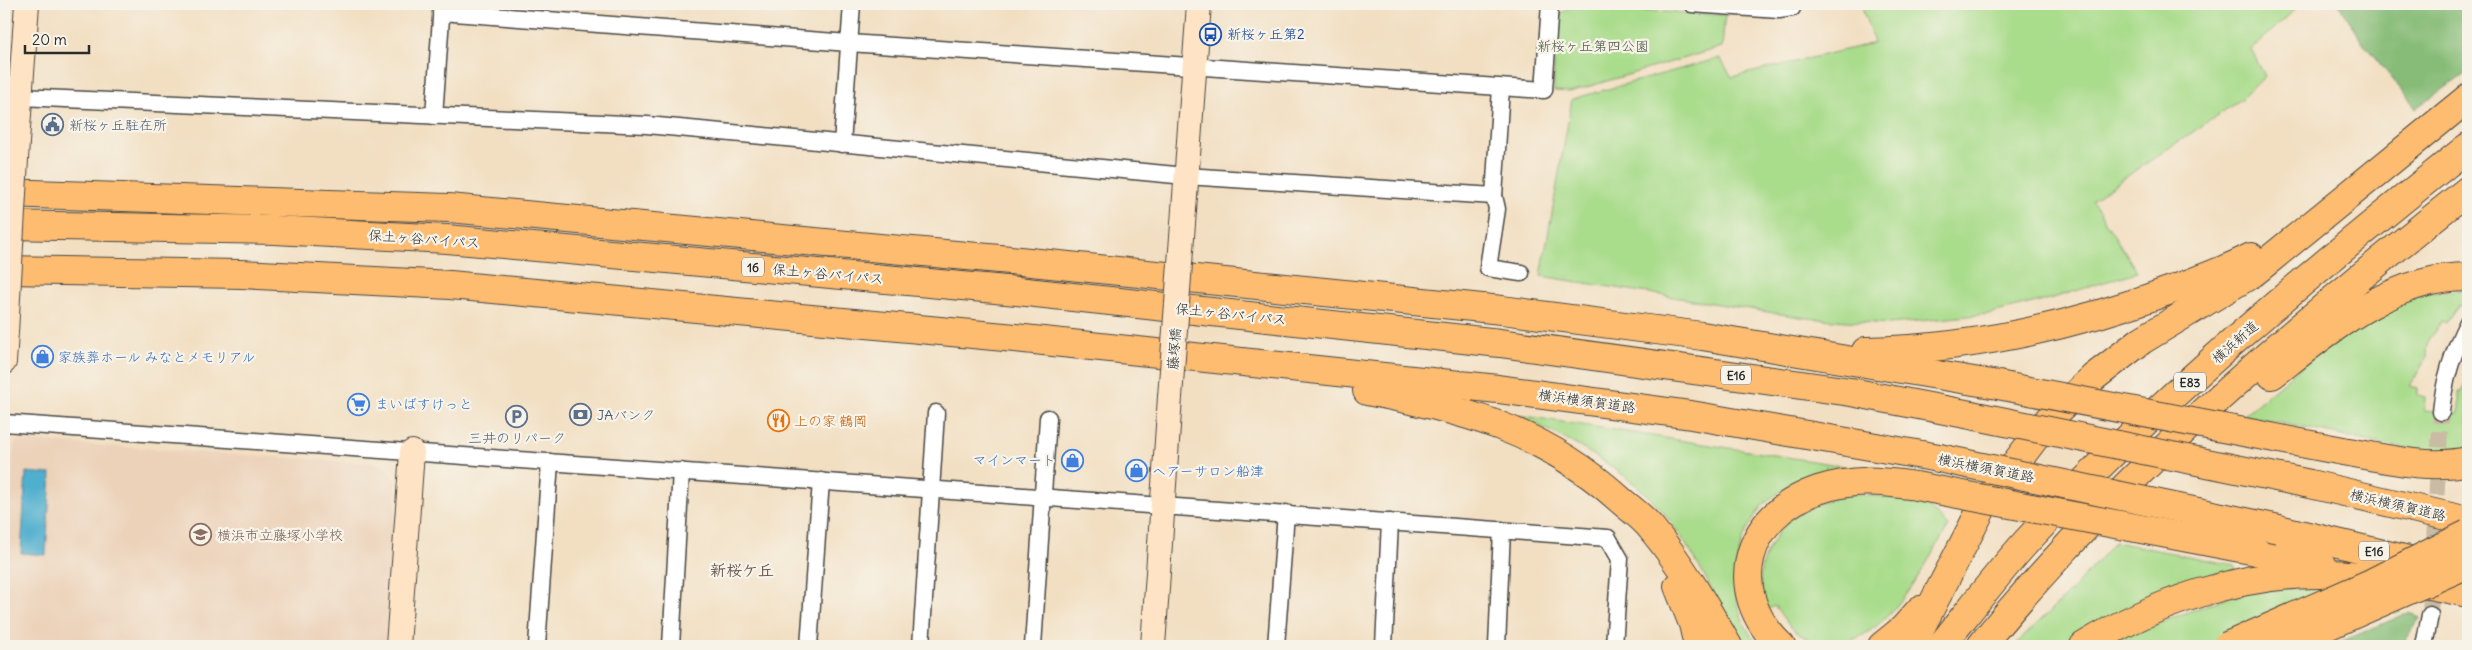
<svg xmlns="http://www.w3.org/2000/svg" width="2472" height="650" font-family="Delius,'Klee One',sans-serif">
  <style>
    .built { fill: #ecd2b9 }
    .green { fill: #a9dc8b; stroke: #6a845b }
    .forest { fill: #86bc77; stroke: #587451 }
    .water { fill: #4fafce; stroke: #3d6d7c }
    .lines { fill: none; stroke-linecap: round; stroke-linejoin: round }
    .street-tunnel { stroke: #cabba4; stroke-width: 16; stroke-dasharray: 16 8; stroke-linecap: butt }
    .street-casing { stroke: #494642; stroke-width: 19 }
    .secondary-casing { stroke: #494642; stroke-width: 26 }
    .highway-casing { stroke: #494642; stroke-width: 30 }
    .street { stroke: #fff; stroke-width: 16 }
    .secondary { stroke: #fee4c5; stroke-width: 24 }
    .highway { stroke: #fdbc6f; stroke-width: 28 }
    .secondary-bridge-casing { stroke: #494642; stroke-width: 26; stroke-linecap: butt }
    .highway-bridge-casing { stroke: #494642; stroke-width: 30; stroke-linecap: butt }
    .secondary-bridge { stroke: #fee4c5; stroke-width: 24 }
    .highway-bridge { stroke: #fdbc6f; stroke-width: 28 }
    .labels { text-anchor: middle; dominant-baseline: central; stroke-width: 4.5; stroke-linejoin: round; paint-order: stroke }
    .shield { fill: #f7f3e8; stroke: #686764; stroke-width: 1 }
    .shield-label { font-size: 12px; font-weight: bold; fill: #2b2b2b }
    .transit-label { font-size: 14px; fill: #164399; stroke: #f7f3e8; text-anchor: start }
    .park-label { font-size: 14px; fill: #4a5743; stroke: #f7f3e8 }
    .service-label { font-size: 14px; fill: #4e5e75; stroke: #f7f3e8; text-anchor: start }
    .street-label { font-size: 14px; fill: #2b2b2b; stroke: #f7f3e8 }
    .shop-label { font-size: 14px; fill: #366cbe; stroke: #f7f3e8; text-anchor: start }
    .food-label { font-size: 14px; fill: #c56008; stroke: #f7f3e8; text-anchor: start }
    .education-label { font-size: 14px; fill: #785e54; stroke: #f7f3e8; text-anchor: start }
    .quarter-label { font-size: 16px; font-weight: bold; fill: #6a564e; stroke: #f7f3e8 }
  </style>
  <rect width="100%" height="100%" fill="#f7f3e8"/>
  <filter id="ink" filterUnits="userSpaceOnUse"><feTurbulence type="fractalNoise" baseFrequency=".02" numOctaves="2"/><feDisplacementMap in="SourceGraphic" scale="10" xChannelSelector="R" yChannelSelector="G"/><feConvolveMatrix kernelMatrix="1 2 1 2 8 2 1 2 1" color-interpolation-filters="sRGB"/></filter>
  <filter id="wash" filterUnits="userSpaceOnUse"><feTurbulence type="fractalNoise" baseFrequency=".0096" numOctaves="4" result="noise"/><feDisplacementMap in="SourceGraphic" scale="20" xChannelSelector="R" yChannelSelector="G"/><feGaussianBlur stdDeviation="1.12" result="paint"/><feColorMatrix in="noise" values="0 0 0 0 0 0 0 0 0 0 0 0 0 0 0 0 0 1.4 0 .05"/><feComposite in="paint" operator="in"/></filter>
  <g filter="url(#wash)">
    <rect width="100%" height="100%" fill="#f2dfc2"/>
    <path class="built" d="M 18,440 L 381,464 L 397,482 L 386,646 L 4,646 L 4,588 L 14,445 Z"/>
    <g class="green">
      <path d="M 1861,4 L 2301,4 L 2251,50 L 2265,76 L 2243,98 L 2092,200 L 2137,272 L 2053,298 L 1988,314 L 1889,324 L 1806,318 L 1541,276 L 1572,99 L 1720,58 L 1732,77 L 1874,43 Z"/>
      <path d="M 1570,7 L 1725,15 L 1722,47 L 1570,92 L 1554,91 L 1555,18 Z"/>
      <path d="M 2468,289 L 2468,310 L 2459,305 L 2446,323 L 2442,321 L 2428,340 L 2427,357 L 2410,386 L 2418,388 L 2418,395 L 2425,397 L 2424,410 L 2459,413 L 2459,391 L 2463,391 L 2468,374 L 2468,450 L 2443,453 L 2395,447 L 2244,415 L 2303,365 L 2382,310 L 2416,294 Z"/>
      <path d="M 1518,415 L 1844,466 L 1843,473 C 1815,478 1787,483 1765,503 C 1760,507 1757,513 1754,518 C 1729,556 1727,613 1760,646 L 1743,646 C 1725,625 1722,610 1710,586 C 1698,564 1683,538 1668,518 C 1631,470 1570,441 1518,415 Z"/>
      <path d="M 1853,494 L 1885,497 L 1926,505 L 1949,526 C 1923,567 1884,650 1825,643 C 1812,641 1800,637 1791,627 C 1785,621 1780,613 1775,606 L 1767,609 C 1765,601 1762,592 1761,583 C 1759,573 1763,559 1768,550 C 1786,512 1814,503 1853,494 Z"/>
      <path d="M 2115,542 L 2234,565 L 2237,574 L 2082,632 L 2061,646 L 2014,646 L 2071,591 Z"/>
      <path d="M 2280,588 L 2343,589 L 2211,646 L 2104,646 L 2116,639 L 2228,597 Z"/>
    </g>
    <g class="forest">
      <path d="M 2339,4 L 2468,4 L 2468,71 L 2416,108 L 2364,44 Z"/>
      <path d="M 2410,612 L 2420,618 L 2402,646 L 2331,646 Z"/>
    </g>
    <path class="water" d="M 26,472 L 51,474 L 46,555 L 21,553 Z"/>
  </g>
  <g filter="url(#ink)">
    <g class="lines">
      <path class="street-tunnel" d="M 2430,615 L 2441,412"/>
      <defs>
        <g id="street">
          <path d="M 1692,4 L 1779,10 L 1792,8 L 1794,4"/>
          <path d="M 441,12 L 849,43 L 1544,90 L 1550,4"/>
          <path d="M 20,97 L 647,125 L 1186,176 L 1494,196 L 1501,88"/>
          <path d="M 434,116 L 442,4"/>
          <path d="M 842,144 L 852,4"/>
          <path d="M 1494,196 L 1497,209 L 1488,268 L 1521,273"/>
          <path d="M 2441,412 C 2444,379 2453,351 2468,322"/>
          <path d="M 4,423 L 1608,538 L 1620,559 L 1614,646"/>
          <path d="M 537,646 L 550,462"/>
          <path d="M 671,646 L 681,471"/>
          <path d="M 809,646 L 821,481"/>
          <path d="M 921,646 L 936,413"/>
          <path d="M 1033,646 L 1048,418"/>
          <path d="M 1276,646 L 1286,513"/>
          <path d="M 1384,646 L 1390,522"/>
          <path d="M 1497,646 L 1502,530"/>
          <path d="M 2424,646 L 2430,615"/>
        </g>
        <g id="secondary">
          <path d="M 17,142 L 27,4"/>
          <path d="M 1184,210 L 1199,4"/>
          <path d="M 4,362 L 6,332"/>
          <path d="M 398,646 L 412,452"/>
          <path d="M 1153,646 L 1170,397"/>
        </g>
        <g id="highway">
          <path d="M 4,193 L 449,208 L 1010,260 L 1502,310 L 1702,336 L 1998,385"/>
          <path d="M 4,225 L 274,230 L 447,239 L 1017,291 L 1500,343 L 1851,392 L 1971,415"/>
          <path d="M 4,270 L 241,274 L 450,285 L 1015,338 L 1498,389 L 1691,415 L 1939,458"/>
          <path d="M 1866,351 C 1971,349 2075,326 2174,289 C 2200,279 2227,270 2251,257"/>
          <path d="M 2272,375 C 2330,330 2391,277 2468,277"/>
          <path d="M 1367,391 C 1464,410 1543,430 1618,498 C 1629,508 1643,517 1652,529 C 1682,565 1705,606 1728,646"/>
          <path d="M 2343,451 C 2383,458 2428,470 2468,461"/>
          <path d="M 2310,484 L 2468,521"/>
          <path d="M 2279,529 L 2430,565"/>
          <path d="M 2256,551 L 2321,564"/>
          <path d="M 2410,581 L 2468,593"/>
          <path d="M 1678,586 L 1693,624 L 1698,646"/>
          <path d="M 1781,646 C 1724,592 1744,515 1818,490 C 1854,478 1879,481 1916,486"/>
          <path d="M 1882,646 L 1904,628 L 1920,610"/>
          <path d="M 1911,646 L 1983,506 L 2050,418 L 2094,377 L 2142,340 L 2253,273 L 2468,98"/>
          <path d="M 1941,646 C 1969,611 1996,575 2027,541 C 2161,396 2314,270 2468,147"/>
          <path d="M 1981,646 C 2011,607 2045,571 2078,535 C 2197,409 2333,298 2468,190"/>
          <path d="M 2084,646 C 2155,602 2243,572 2327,574 C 2348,574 2370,577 2391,579"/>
        </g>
      </defs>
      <use href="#street" class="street-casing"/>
      <use href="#secondary" class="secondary-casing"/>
      <use href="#highway" class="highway-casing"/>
      <use href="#street" class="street"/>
      <use href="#secondary" class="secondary"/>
      <use href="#highway" class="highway"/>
      <defs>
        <g id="secondary-bridge">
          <path d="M 6,332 L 17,142"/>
          <path d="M 1170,397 L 1184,210"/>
        </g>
        <g id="highway-bridge">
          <path d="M 1998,385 L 2343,451"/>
          <path d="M 1971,415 L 2310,484"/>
          <path d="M 1939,458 L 2279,529"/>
          <path d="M 1916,486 L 2256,551"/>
          <path d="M 2227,646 L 2371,583 L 2468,534"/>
          <path d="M 2282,646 L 2468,564"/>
        </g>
      </defs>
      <use href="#secondary-bridge" class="secondary-bridge-casing"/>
      <use href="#highway-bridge" class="highway-bridge-casing"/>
      <use href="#secondary-bridge" class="secondary-bridge"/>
      <use href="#highway-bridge" class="highway-bridge"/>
    </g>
  </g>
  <defs>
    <symbol id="bus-ring" viewBox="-11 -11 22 22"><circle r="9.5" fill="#f7f3e8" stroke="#1a4fb4" stroke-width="1.5"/><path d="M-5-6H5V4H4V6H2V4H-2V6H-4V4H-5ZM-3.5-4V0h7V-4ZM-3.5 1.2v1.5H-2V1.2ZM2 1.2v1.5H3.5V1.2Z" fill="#1a4fb4"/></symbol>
    <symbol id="civic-ring" viewBox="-11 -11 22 22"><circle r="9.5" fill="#f7f3e8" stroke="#5c6f8a" stroke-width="1.5"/><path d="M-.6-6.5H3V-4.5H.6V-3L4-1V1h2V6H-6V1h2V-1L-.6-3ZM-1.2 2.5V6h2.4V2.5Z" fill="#5c6f8a"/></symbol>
    <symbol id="shop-ring" viewBox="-11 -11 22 22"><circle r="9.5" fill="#f7f3e8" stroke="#3f7fe0" stroke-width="1.5"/><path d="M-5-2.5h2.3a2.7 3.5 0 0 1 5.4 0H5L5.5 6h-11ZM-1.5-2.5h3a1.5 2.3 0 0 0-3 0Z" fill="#3f7fe0"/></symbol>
    <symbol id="supermarket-ring" viewBox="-11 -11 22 22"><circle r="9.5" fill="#f7f3e8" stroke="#3f7fe0" stroke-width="1.5"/><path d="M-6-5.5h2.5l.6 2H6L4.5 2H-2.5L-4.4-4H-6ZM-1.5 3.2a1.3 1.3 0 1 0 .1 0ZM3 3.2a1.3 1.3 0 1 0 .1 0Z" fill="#3f7fe0"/></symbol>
    <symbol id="bank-ring" viewBox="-11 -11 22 22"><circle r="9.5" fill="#f7f3e8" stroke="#5c6f8a" stroke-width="1.5"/><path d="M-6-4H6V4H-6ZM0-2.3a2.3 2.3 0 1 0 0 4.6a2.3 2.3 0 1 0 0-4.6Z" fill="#5c6f8a"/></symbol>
    <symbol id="parking-ring" viewBox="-11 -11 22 22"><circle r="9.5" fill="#f7f3e8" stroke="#5c6f8a" stroke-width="1.5"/><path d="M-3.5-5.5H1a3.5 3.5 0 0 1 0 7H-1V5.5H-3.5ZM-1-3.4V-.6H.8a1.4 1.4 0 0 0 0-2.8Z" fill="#5c6f8a"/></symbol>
    <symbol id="restaurant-ring" viewBox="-11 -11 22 22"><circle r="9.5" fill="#f7f3e8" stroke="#e8710a" stroke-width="1.5"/><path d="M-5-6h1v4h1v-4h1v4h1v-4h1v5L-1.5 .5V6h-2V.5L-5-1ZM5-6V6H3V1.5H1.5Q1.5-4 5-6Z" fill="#e8710a"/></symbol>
    <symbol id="school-ring" viewBox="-11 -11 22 22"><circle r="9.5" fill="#f7f3e8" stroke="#8d6e63" stroke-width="1.5"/><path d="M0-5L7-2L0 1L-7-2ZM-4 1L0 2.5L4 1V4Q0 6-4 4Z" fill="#8d6e63"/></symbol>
  </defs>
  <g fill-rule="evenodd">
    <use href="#bus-ring" x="1198" y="22" width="25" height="25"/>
    <use href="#civic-ring" x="40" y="112" width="25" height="25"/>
    <use href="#shop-ring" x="30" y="344" width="25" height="25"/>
    <use href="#supermarket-ring" x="346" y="392" width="25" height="25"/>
    <use href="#bank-ring" x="568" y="402" width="25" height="25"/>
    <use href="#parking-ring" x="504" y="404" width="25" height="25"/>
    <use href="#restaurant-ring" x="766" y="408" width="25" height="25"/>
    <use href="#shop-ring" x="1060" y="448" width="25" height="25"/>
    <use href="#shop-ring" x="1124" y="458" width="25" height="25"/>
    <use href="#school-ring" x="188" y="522" width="25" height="25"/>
  </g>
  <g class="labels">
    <g class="shield">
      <rect x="742" y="257.5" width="22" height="19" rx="4"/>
      <rect x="1721" y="365.5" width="30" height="19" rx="4"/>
      <rect x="2174" y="372.5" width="32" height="19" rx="4"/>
      <rect x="2359" y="541.5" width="30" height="19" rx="4"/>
    </g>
    <g class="shield-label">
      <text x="753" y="267">16</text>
      <text x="1736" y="375">E16</text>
      <text x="2190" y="382">E83</text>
      <text x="2374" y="551">E16</text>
    </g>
    <g class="transit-label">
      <text x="1227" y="34">新桜ヶ丘第2</text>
    </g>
    <g class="park-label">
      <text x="1593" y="46">新桜ヶ丘第四公園</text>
    </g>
    <g class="service-label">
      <text x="69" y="125">新桜ヶ丘駐在所</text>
      <text x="597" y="415">JAバンク</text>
      <text x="517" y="438" text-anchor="middle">三井のリパーク</text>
    </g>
    <g class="street-label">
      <text transform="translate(424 239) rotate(4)">保土ヶ谷バイパス</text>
      <text transform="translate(828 274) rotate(5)">保土ヶ谷バイパス</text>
      <text transform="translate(1231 314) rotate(6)">保土ヶ谷バイパス</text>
      <text transform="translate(2235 342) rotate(-41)">横浜新道</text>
      <text transform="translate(1174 349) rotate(-86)">藤塚橋</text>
      <text transform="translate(1587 401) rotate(8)">横浜横須賀道路</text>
      <text transform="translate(1986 468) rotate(11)">横浜横須賀道路</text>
      <text transform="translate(2398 505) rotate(13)">横浜横須賀道路</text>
    </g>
    <g class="shop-label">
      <text x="58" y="357">家族葬ホール みなとメモリアル</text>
      <text x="375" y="404">まいばすけっと</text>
      <text x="1056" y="460" text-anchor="end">マインマート</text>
      <text x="1152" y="471">ヘアーサロン船津</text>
    </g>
    <g class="food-label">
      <text x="794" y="421">上の家 鶴岡</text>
    </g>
    <g class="education-label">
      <text x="217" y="535">横浜市立藤塚小学校</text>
    </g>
    <g class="quarter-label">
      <text x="742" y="570">新桜ケ丘</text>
    </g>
  </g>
  <rect width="2472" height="650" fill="none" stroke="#f7f3e8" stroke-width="20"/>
  <path d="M25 45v8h64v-8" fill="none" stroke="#2b2b2b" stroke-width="2.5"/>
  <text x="32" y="45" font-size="15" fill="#2b2b2b" stroke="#f7f3e8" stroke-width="4" paint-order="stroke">20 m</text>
</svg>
